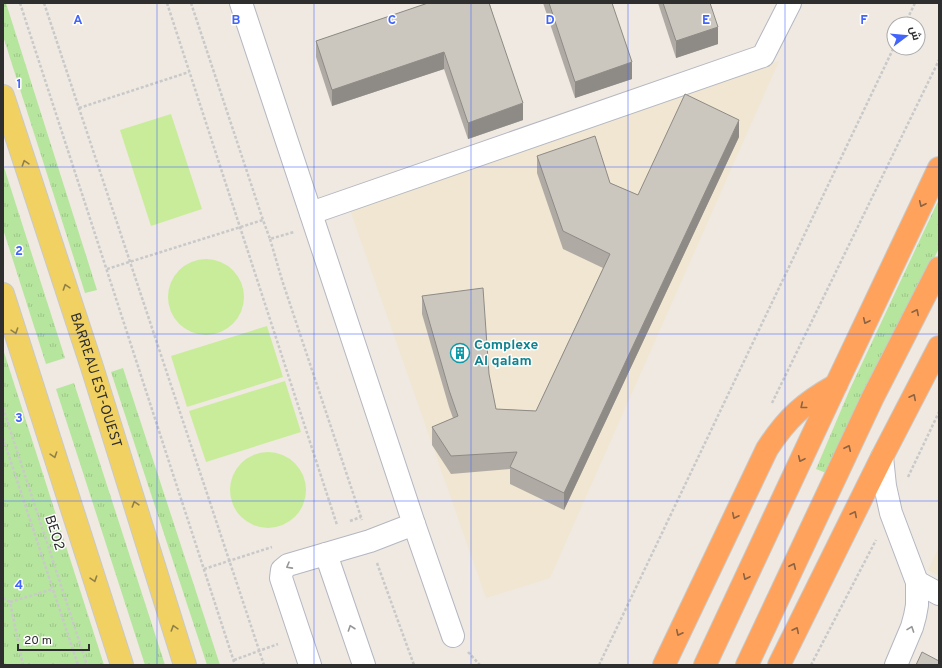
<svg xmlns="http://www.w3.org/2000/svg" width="942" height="668" font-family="Overpass,Cairo,sans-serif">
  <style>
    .education { fill: #f0e6d1 }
    .grass { fill: url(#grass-tufts) }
    .pitch { fill: #c9ec9a }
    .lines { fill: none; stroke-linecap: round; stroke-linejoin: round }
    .minor-casing { stroke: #b4b7c1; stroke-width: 24 }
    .major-casing { stroke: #c9c9c9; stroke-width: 24 }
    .highway-casing { stroke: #c9c9c9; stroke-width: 24 }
    .path { stroke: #c9c9c9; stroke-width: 2.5; stroke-dasharray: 3 2; stroke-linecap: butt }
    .minor { stroke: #fff; stroke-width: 22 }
    .major { stroke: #f2d163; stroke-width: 22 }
    .highway { stroke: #ffa35c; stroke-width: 22 }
    .wall { fill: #afaba4 }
    .shaded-wall { fill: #8e8b86 }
    .building { fill: #cbc7bf; stroke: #8e8b86 }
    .oneway { stroke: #908048 }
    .oneway2 { stroke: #8c6343 }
    .oneway3 { stroke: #969696 }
    .grid { fill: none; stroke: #4264fb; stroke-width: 1; stroke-opacity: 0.55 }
    .labels { text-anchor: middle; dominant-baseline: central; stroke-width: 3; stroke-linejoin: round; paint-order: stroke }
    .culture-label { font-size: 14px; font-weight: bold; fill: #0d838f; stroke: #fff; text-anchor: start }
    .street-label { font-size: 14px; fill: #2e2e2e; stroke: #fff }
    .grid-label { font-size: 13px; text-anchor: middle; font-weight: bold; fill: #4264fb; stroke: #fff; stroke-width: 3; stroke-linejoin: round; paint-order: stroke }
  </style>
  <defs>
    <pattern id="grass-tufts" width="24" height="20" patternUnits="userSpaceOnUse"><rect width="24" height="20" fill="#b6e59e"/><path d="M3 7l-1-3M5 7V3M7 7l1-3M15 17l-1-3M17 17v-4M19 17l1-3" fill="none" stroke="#9dc588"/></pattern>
  </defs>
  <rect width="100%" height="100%" fill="#efe9e1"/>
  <g class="education">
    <path d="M 779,61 L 550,578 L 486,598 L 349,207 Z"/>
    <path d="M 939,547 L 939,576 L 928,570 Z"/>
  </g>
  <g class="grass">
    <path d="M 3,3 L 6,3 L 97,290 L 85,293 L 3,36 Z"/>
    <path d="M 3,164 L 65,358 L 46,364 L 3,229 Z"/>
    <path d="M 939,199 L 939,248 L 905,320 L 826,473 L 816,469 L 850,389 Z"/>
    <path d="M 3,349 L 104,665 L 3,665 Z"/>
    <path d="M 123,368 L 220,665 L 207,665 L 111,372 Z"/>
    <path d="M 74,383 L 165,665 L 145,665 L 56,389 Z"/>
  </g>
  <g class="pitch">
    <path d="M 171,114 L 202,209 L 151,226 L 120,130 Z"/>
    <circle cx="206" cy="297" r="38"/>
    <path d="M 267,326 L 283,377 L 187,407 L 171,356 Z"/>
    <path d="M 285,381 L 301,432 L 206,462 L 189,411 Z"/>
    <circle cx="268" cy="490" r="38"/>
  </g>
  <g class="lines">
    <defs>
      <g id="minor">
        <path d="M 241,3 L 414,524 L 453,636"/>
        <path d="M 311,213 L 763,56 L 790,3"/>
        <path d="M 882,457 L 885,486 L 891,513 L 917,582 L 917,605 L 915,616 L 912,627 L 896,665"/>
        <path d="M 326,554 L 364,665"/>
        <path d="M 917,582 L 939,594"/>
        <path d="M 310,665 L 281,578 L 282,570 L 288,565 L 370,541 L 414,524"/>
      </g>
      <g id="major">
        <path id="s1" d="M 3,96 L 92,367 L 185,665"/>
        <path d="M 3,294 L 122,665"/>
      </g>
      <g id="highway">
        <path d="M 664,665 L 767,449 C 787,418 804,403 836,385"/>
        <path d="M 705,665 L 836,385 L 939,168"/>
        <path d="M 747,665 L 873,397 L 939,268"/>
        <path d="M 779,665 L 882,457 L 939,347"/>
      </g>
    </defs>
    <use href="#minor" class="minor-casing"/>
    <use href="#major" class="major-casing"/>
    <use href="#highway" class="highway-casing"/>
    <g class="path">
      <path d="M 20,3 L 235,665"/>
      <path d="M 44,3 L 264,665"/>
      <path d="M 167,3 L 337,525"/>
      <path d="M 191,3 L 263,220"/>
      <path d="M 905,24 L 915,3"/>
      <path d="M 79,108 L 189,72"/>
      <path d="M 270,239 L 282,280 L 362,520"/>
      <path d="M 107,269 L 263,220 L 270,239 L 294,232"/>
      <path d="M 772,403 L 939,60"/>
      <path d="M 3,408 L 87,665"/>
      <path d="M 3,438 L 78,665"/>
      <path d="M 908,477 L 939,412"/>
      <path d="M 350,521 L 361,517"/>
      <path d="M 377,563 L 414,665"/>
      <path d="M 204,569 L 272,547"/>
      <path d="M 3,598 L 10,602 L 23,665"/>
      <path d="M 10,602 L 53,589"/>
      <path d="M 468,652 L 480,665"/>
      <path d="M 234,660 L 278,644"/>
      <path d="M 599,665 L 894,47"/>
      <path d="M 811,665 L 876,540"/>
    </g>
    <use href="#minor" class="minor"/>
    <use href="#major" class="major"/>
    <use href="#highway" class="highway"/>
  </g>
  <g class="wall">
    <path d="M 428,3 L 494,3 L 490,4 L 523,120 L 468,139 L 444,69 L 332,106 L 316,57 L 316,41 Z"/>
    <path d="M 543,3 L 612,3 L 632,79 L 575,98 Z"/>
    <path d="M 658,3 L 710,3 L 718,44 L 676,58 Z"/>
    <path d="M 739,137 L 564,510 L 510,484 L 510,469 L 451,474 L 432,445 L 432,427 L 453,418 L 449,407 L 422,314 L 422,296 L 496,409 L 536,411 L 603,268 L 563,249 L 537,173 L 537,156 L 610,183 L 638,195 Z"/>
  </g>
  <g class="shaded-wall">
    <path d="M 718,27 L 718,44 L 676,58 L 676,41 Z"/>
    <path d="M 444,52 L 444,69 L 332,106 L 332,90 Z"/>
    <path d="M 632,62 L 632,79 L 575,98 L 575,82 Z"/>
    <path d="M 523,103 L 523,120 L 468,139 L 468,123 Z"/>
    <path d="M 739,120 L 739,137 L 564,510 L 564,493 Z"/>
  </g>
  <g class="building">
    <path d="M 428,3 L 489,3 L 523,103 L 468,123 L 444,52 L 332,90 L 316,41 Z"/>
    <path d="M 549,3 L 612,3 L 632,62 L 575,82 Z"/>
    <path d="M 663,3 L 710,3 L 718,27 L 676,41 Z"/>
    <path d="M 685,94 L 739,120 L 564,493 L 510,467 L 517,452 L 451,456 L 432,427 L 458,416 L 449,390 L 422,296 L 483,288 L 489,374 L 496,409 L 536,411 L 610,254 L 563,231 L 537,156 L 595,136 L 610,183 L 638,195 Z"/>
    <path d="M 922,652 L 939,661 L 939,665 L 916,665 Z"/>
  </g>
  <defs><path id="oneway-chevron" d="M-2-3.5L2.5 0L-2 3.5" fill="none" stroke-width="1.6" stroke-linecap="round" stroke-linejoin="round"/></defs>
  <g class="oneway">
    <use href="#oneway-chevron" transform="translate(25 163) rotate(-108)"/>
    <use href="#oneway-chevron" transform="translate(66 287) rotate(-108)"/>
    <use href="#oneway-chevron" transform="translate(15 331) rotate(72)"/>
    <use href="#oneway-chevron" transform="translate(54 455) rotate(72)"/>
    <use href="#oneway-chevron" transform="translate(135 504) rotate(-107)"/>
    <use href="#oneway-chevron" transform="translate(94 579) rotate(72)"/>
    <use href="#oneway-chevron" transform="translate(174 628) rotate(-107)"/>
  </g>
  <g class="oneway2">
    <use href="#oneway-chevron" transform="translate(922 204) rotate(115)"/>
    <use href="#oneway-chevron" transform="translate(916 312) rotate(-63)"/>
    <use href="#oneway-chevron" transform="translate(866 321) rotate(115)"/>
    <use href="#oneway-chevron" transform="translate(913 397) rotate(-63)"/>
    <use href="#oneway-chevron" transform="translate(803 406) rotate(141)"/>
    <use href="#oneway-chevron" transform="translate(848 448) rotate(-65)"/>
    <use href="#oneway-chevron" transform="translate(801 459) rotate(115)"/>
    <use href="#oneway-chevron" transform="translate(854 514) rotate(-63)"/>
    <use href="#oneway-chevron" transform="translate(735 516) rotate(116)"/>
    <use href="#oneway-chevron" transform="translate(793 566) rotate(-65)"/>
    <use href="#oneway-chevron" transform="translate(746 577) rotate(115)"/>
    <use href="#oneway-chevron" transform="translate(796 630) rotate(-64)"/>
    <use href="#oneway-chevron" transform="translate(679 633) rotate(116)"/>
  </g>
  <g class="oneway3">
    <use href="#oneway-chevron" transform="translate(289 566) rotate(151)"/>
    <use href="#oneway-chevron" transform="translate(351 628) rotate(-109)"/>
    <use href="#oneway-chevron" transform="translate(911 629) rotate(-70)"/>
  </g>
  <path class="grid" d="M 157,3 L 157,665M 314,3 L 314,665M 471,3 L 471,665M 628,3 L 628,665M 785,3 L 785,665M 3,167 L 939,167M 3,334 L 939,334M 3,501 L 939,501"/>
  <defs>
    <symbol id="building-ring" viewBox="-11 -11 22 22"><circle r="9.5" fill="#fff" stroke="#0f9aa8" stroke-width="1.5"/><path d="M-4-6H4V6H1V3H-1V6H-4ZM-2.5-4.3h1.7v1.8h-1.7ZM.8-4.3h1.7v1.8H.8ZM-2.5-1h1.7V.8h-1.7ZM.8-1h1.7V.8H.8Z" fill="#0f9aa8"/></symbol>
  </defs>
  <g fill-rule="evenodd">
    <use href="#building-ring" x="449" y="342" width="22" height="22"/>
  </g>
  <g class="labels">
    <g class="culture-label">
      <text x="474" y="345">Complexe<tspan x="474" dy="16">Al qalam</tspan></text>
    </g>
    <g class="street-label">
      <text stroke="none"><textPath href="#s1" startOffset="299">BARREAU EST-OUEST</textPath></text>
      <text transform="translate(54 533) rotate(72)">BEO2</text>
    </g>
  </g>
  <g class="grid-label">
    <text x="78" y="24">A</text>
    <text x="236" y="24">B</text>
    <text x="392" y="24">C</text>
    <text x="550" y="24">D</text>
    <text x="706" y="24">E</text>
    <text x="864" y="24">F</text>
    <text x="19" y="88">1</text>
    <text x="19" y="255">2</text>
    <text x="19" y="422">3</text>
    <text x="19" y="589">4</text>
  </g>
  <rect width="942" height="668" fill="none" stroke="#2e2e2e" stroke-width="8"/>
  <g transform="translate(906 36) rotate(74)"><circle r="19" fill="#ffffff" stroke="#ababab"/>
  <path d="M0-3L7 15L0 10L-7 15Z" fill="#4264fb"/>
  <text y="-6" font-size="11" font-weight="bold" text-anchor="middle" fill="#2e2e2e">ش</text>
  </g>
  <path d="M18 644v6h71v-6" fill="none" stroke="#2e2e2e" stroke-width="2"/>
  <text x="24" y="644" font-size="12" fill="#2e2e2e" stroke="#ffffff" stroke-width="3" paint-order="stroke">20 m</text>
</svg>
